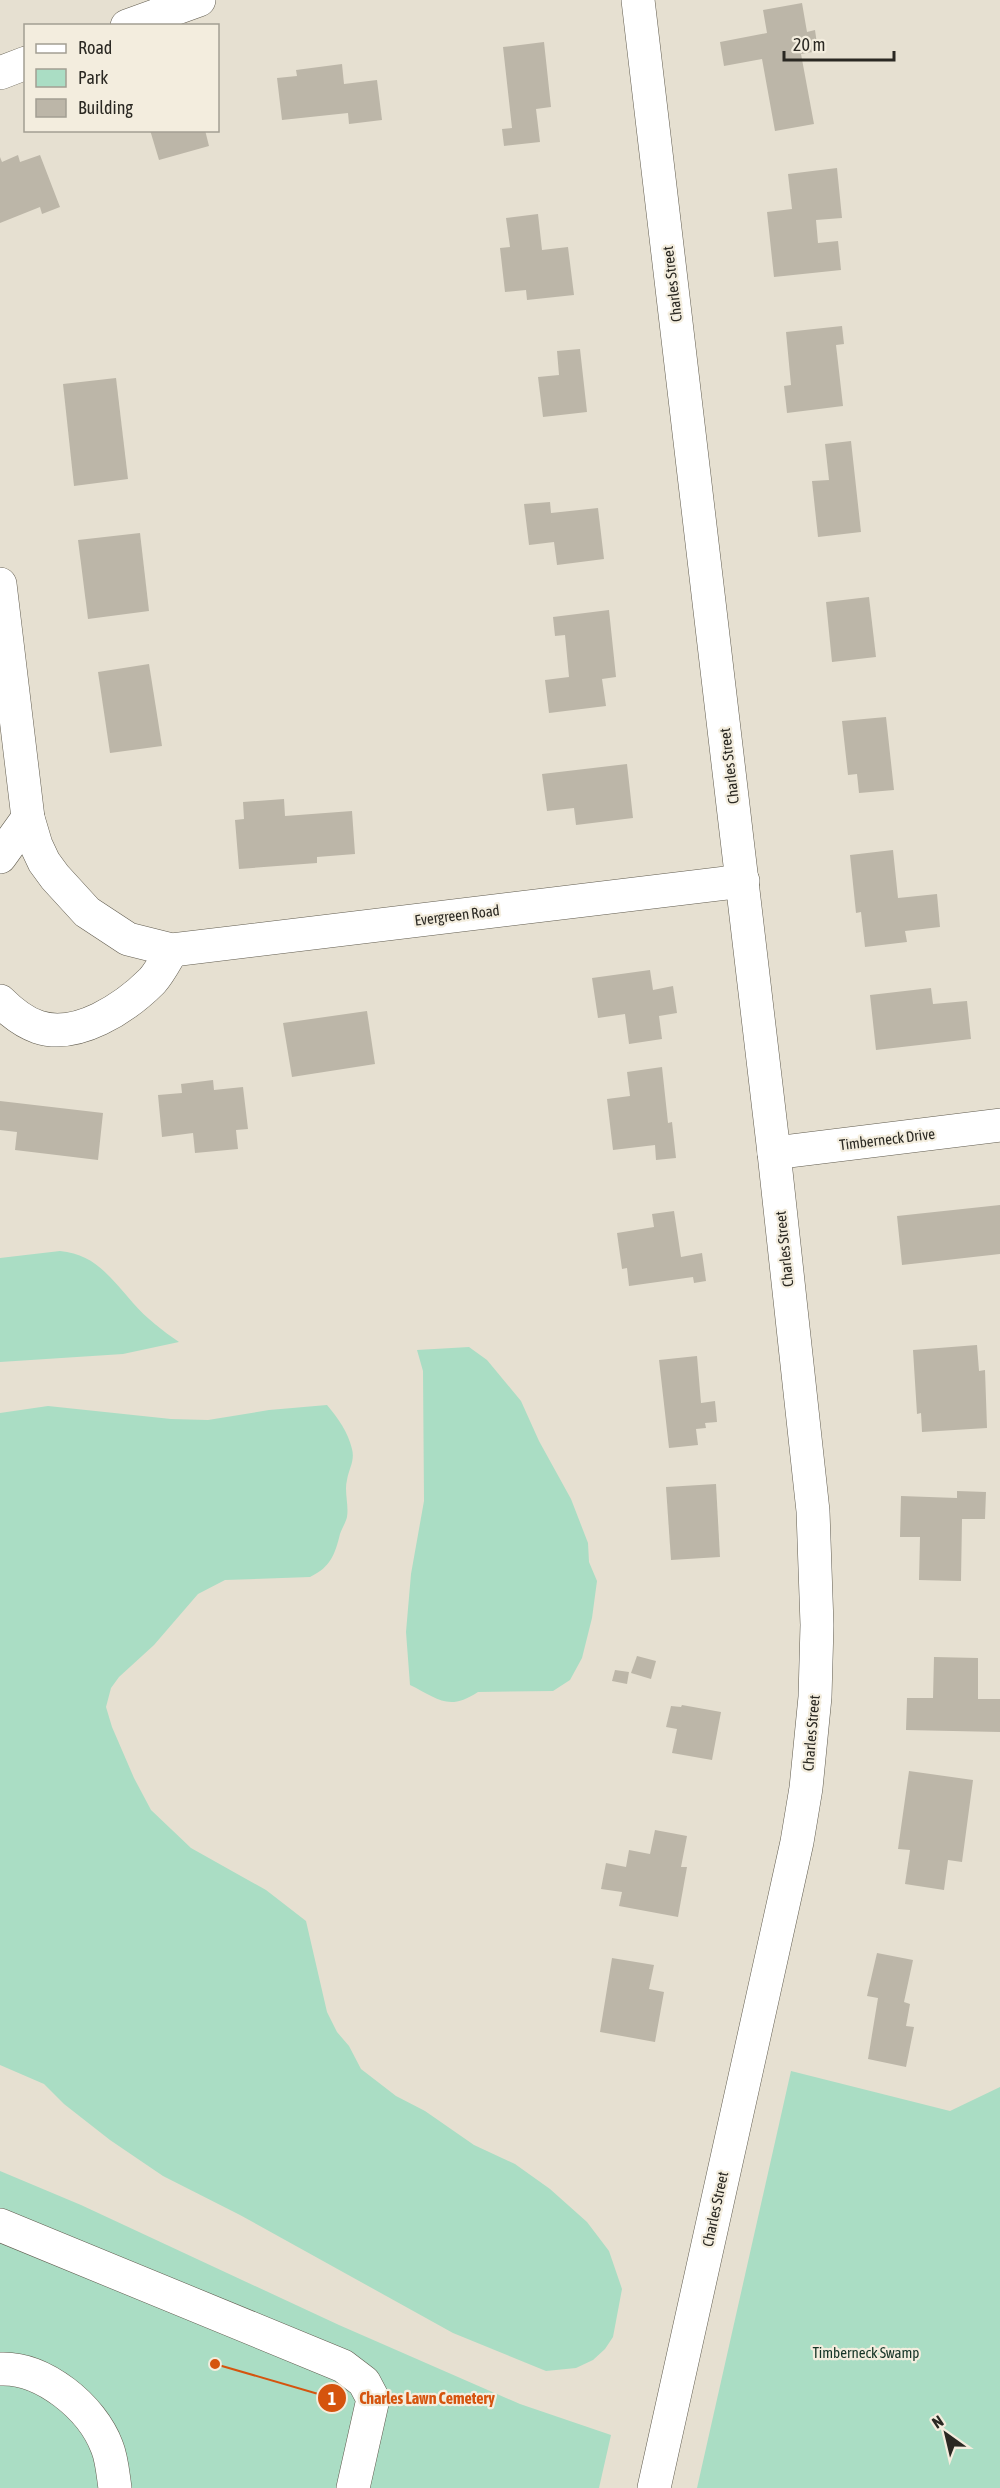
<svg xmlns="http://www.w3.org/2000/svg" width="1000" height="2488" font-family="'Asap Condensed',sans-serif">
  <style>
    .green { fill: #aaddc4 }
    .building { fill: #bcb6a8 }
    .lines { fill: none; stroke-linecap: round; stroke-linejoin: round }
    .minor-casing { stroke: #615c4f; stroke-width: 34 }
    .minor { stroke: #fff; stroke-width: 33 }
    .labels { text-anchor: middle; dominant-baseline: central; stroke-width: 4.5; stroke-linejoin: round; paint-order: stroke }
    .street-label { font-size: 15px; fill: #2a2822; stroke: #f3edde }
    .park-label { font-size: 15px; fill: #153426; stroke: #f3edde }
    .leader { fill: none; stroke: #d5540e; stroke-width: 2 }
    .callout-dot { fill: #d5540e; stroke: #f3edde; stroke-width: 2 }
    .mark-label { font-size: 18px; text-anchor: middle; font-weight: bold; fill: #fff }
    .callout-label { font-size: 16px; text-anchor: middle; font-weight: bold; fill: #d5540e; stroke: #f3edde; stroke-width: 4.5; stroke-linejoin: round; paint-order: stroke }
  </style>
  <rect width="100%" height="100%" fill="#e6e0d1"/>
  <g class="green">
    <path d="M 60,1251 C 95,1254 111,1278 133,1303 C 146,1318 163,1331 179,1342 L 123,1354 L 0,1362 L 0,1258 Z"/>
    <path d="M 469,1347 L 487,1360 L 521,1401 L 539,1441 L 571,1499 L 588,1543 L 589,1562 L 597,1581 L 592,1618 L 582,1658 L 570,1680 L 553,1691 L 478,1692 C 448,1712 437,1698 410,1685 L 406,1632 L 411,1574 L 424,1501 L 423,1371 L 417,1350 Z"/>
    <path d="M 327,1405 C 338,1418 348,1432 352,1449 C 355,1461 349,1468 347,1480 C 344,1491 349,1505 347,1517 C 346,1522 342,1528 340,1534 C 335,1554 331,1567 310,1577 L 225,1580 L 198,1594 L 154,1645 L 119,1677 L 111,1688 L 106,1707 L 112,1727 L 134,1778 L 151,1810 L 191,1848 L 266,1890 L 306,1921 L 327,2012 L 337,2032 L 349,2046 L 361,2069 L 396,2096 L 425,2111 L 474,2145 L 515,2164 L 550,2189 L 587,2222 L 609,2251 L 622,2289 L 613,2337 L 605,2349 L 593,2360 L 576,2368 L 546,2371 L 453,2333 L 240,2215 L 163,2176 L 110,2140 L 64,2104 L 44,2084 L 0,2065 L 0,1413 L 48,1406 L 171,1419 L 208,1420 L 269,1410 Z"/>
    <path d="M 791,2071 L 950,2111 L 1000,2087 L 1000,2488 L 697,2488 Z"/>
    <path d="M 0,2171 L 81,2205 L 339,2325 L 520,2404 L 611,2435 L 599,2488 L 0,2488 Z"/>
  </g>
  <g class="building">
    <path d="M 802,3 L 807,32 L 815,30 L 818,51 L 801,54 L 814,124 L 775,131 L 762,59 L 724,66 L 720,42 L 767,33 L 763,10 Z"/>
    <path d="M 544,42 L 551,107 L 536,109 L 540,142 L 504,146 L 502,129 L 512,128 L 503,47 Z"/>
    <path d="M 342,64 L 344,84 L 377,80 L 382,120 L 349,124 L 348,113 L 282,120 L 277,78 L 297,76 L 296,70 Z"/>
    <path d="M 150,130 L 205,130 L 209,146 L 159,160 Z"/>
    <path d="M 18,155 L 20,162 L 40,155 L 60,207 L 42,214 L 40,207 L 0,223 L 0,157 L 2,162 Z"/>
    <path d="M 837,168 L 842,218 L 816,220 L 818,243 L 838,241 L 841,270 L 774,277 L 767,212 L 792,209 L 788,174 Z"/>
    <path d="M 538,214 L 542,250 L 568,247 L 574,295 L 527,300 L 526,290 L 505,292 L 500,248 L 510,247 L 506,218 Z"/>
    <path d="M 842,326 L 844,344 L 836,345 L 843,406 L 787,413 L 784,386 L 791,385 L 786,332 Z"/>
    <path d="M 580,349 L 587,412 L 543,417 L 538,377 L 559,375 L 557,351 Z"/>
    <path d="M 116,378 L 128,479 L 74,486 L 63,384 Z"/>
    <path d="M 851,441 L 861,532 L 818,537 L 812,481 L 829,480 L 825,444 Z"/>
    <path d="M 550,502 L 551,513 L 598,508 L 604,559 L 557,565 L 554,542 L 529,545 L 524,504 Z"/>
    <path d="M 140,533 L 149,611 L 88,619 L 78,540 Z"/>
    <path d="M 869,597 L 876,657 L 832,662 L 826,602 Z"/>
    <path d="M 609,610 L 616,677 L 602,679 L 606,706 L 549,713 L 545,680 L 569,677 L 565,635 L 555,636 L 553,617 Z"/>
    <path d="M 149,664 L 162,746 L 110,753 L 98,672 Z"/>
    <path d="M 886,717 L 894,790 L 859,793 L 857,774 L 848,775 L 842,721 Z"/>
    <path d="M 627,764 L 633,818 L 576,825 L 574,808 L 547,811 L 542,774 Z"/>
    <path d="M 284,799 L 285,816 L 352,811 L 355,854 L 317,857 L 317,863 L 239,869 L 235,820 L 244,819 L 243,802 Z"/>
    <path d="M 893,850 L 898,898 L 937,894 L 940,927 L 905,931 L 907,942 L 865,947 L 861,912 L 856,913 L 850,855 Z"/>
    <path d="M 650,970 L 653,990 L 673,986 L 677,1013 L 659,1016 L 662,1039 L 629,1044 L 625,1014 L 598,1018 L 592,978 Z"/>
    <path d="M 931,988 L 933,1004 L 967,1001 L 971,1039 L 876,1050 L 870,995 Z"/>
    <path d="M 367,1011 L 375,1064 L 292,1077 L 283,1023 Z"/>
    <path d="M 662,1067 L 668,1123 L 672,1122 L 676,1158 L 656,1160 L 655,1145 L 613,1150 L 607,1099 L 630,1096 L 627,1072 Z"/>
    <path d="M 213,1080 L 214,1090 L 243,1087 L 248,1129 L 236,1130 L 238,1149 L 195,1153 L 193,1133 L 162,1137 L 158,1095 L 182,1093 L 181,1084 Z"/>
    <path d="M 0,1101 L 103,1113 L 98,1160 L 15,1150 L 17,1132 L 0,1130 Z"/>
    <path d="M 1000,1205 L 1000,1254 L 902,1265 L 897,1216 Z"/>
    <path d="M 674,1211 L 681,1257 L 702,1253 L 706,1281 L 694,1283 L 693,1277 L 629,1286 L 627,1268 L 622,1269 L 617,1233 L 654,1227 L 652,1214 Z"/>
    <path d="M 977,1345 L 979,1371 L 985,1370 L 987,1428 L 922,1432 L 921,1413 L 917,1414 L 913,1350 Z"/>
    <path d="M 697,1356 L 701,1403 L 715,1401 L 717,1422 L 705,1423 L 706,1428 L 696,1429 L 698,1445 L 669,1448 L 659,1360 Z"/>
    <path d="M 716,1484 L 720,1557 L 671,1560 L 666,1487 Z"/>
    <path d="M 957,1491 L 986,1492 L 985,1519 L 962,1519 L 961,1581 L 919,1580 L 920,1537 L 900,1537 L 901,1496 L 957,1498 Z"/>
    <path d="M 637,1656 L 656,1661 L 651,1679 L 631,1673 Z"/>
    <path d="M 934,1657 L 978,1658 L 978,1699 L 1000,1699 L 1000,1732 L 906,1730 L 907,1698 L 933,1698 Z"/>
    <path d="M 615,1670 L 629,1672 L 627,1684 L 612,1681 Z"/>
    <path d="M 682,1705 L 721,1712 L 712,1760 L 672,1753 L 677,1729 L 666,1727 L 671,1706 L 681,1707 Z"/>
    <path d="M 909,1771 L 973,1780 L 962,1862 L 948,1860 L 944,1890 L 905,1884 L 910,1850 L 898,1849 Z"/>
    <path d="M 655,1830 L 687,1836 L 681,1867 L 687,1867 L 678,1917 L 619,1906 L 622,1892 L 601,1889 L 606,1863 L 626,1867 L 629,1850 L 650,1854 Z"/>
    <path d="M 877,1953 L 913,1960 L 904,2002 L 910,2004 L 906,2026 L 914,2027 L 906,2067 L 868,2059 L 878,1998 L 867,1996 Z"/>
    <path d="M 612,1958 L 654,1965 L 649,1989 L 664,1992 L 655,2042 L 600,2032 Z"/>
  </g>
  <g class="lines">
    <defs>
      <g id="minor">
        <path d="M 638,0 L 774,1153 L 813,1511 L 817,1625 L 815,1697 L 806,1788 L 797,1842 L 654,2488"/>
        <path d="M 127,26 L 199,0"/>
        <path d="M 0,73 L 26,63"/>
        <path d="M 0,584 L 28,818 L 36,845 L 44,862 L 55,877 L 87,912 L 128,939 L 172,950 L 743,881"/>
        <path d="M 0,857 L 28,818"/>
        <path d="M 0,1001 C 11,1012 23,1022 38,1027 C 77,1040 125,1008 152,981 C 160,972 166,960 172,950"/>
        <path d="M 774,1153 L 1000,1125"/>
        <path d="M 0,2225 L 343,2366 L 364,2382 L 373,2399 L 353,2488"/>
        <path d="M 0,2369 C 43,2367 92,2407 107,2447 C 112,2459 113,2475 115,2488"/>
      </g>
    </defs>
    <use href="#minor" class="minor-casing"/>
    <use href="#minor" class="minor"/>
  </g>
  <g class="labels">
    <g class="street-label">
      <text transform="translate(672 284) rotate(-97)">Charles Street</text>
      <text transform="translate(729 766) rotate(-97)">Charles Street</text>
      <text transform="translate(457 915) rotate(-7)">Evergreen Road</text>
      <text transform="translate(887 1139) rotate(-7)">Timberneck Drive</text>
      <text transform="translate(784 1249) rotate(-96)">Charles Street</text>
      <text transform="translate(811 1733) rotate(-85)">Charles Street</text>
      <text transform="translate(715 2209) rotate(-78)">Charles Street</text>
    </g>
    <g class="park-label">
      <text x="866" y="2352">Timberneck Swamp</text>
    </g>
  </g>
  <path class="leader" d="M215 2364L332 2398"/>
  <g class="callout-dot">
    <circle cx="215" cy="2364" r="6"/>
    <circle cx="332" cy="2398" r="15"/>
  </g>
  <g class="mark-label">
    <text x="332" y="2405">1</text>
  </g>
  <g class="callout-label">
    <text x="427" y="2404">Charles Lawn Cemetery</text>
  </g>
  <rect x="24" y="24" width="195" height="108" fill="#f3edde" stroke="#a39e93" stroke-width="1.5"/>
  <rect x="36" y="44" width="30" height="9" fill="#ffffff" stroke="#a39e93" stroke-width="1.5"/>
  <text x="78" y="54" font-size="18" fill="#2a2822">Road</text>
  <rect x="36" y="69" width="30" height="18" fill="#aaddc4" stroke="#a39e93" stroke-width="1.5"/>
  <text x="78" y="84" font-size="18" fill="#2a2822">Park</text>
  <rect x="36" y="99" width="30" height="18" fill="#bcb6a8" stroke="#a39e93" stroke-width="1.5"/>
  <text x="78" y="114" font-size="18" fill="#2a2822">Building</text>
  <g transform="translate(946 2434) rotate(326)" stroke="#f3edde" stroke-width="4.5" paint-order="stroke">
  <path d="M0-4.5L10 22L0 15L-10 22Z" fill="#2a2822"/>
  <text y="-9" font-size="16" font-weight="bold" text-anchor="middle" fill="#2a2822">N</text>
  </g>
  <path d="M784 51v9h110v-9" fill="none" stroke="#2a2822" stroke-width="3"/>
  <text x="793" y="51" font-size="18" fill="#2a2822" stroke="#f3edde" stroke-width="4.5" paint-order="stroke">20 m</text>
</svg>
